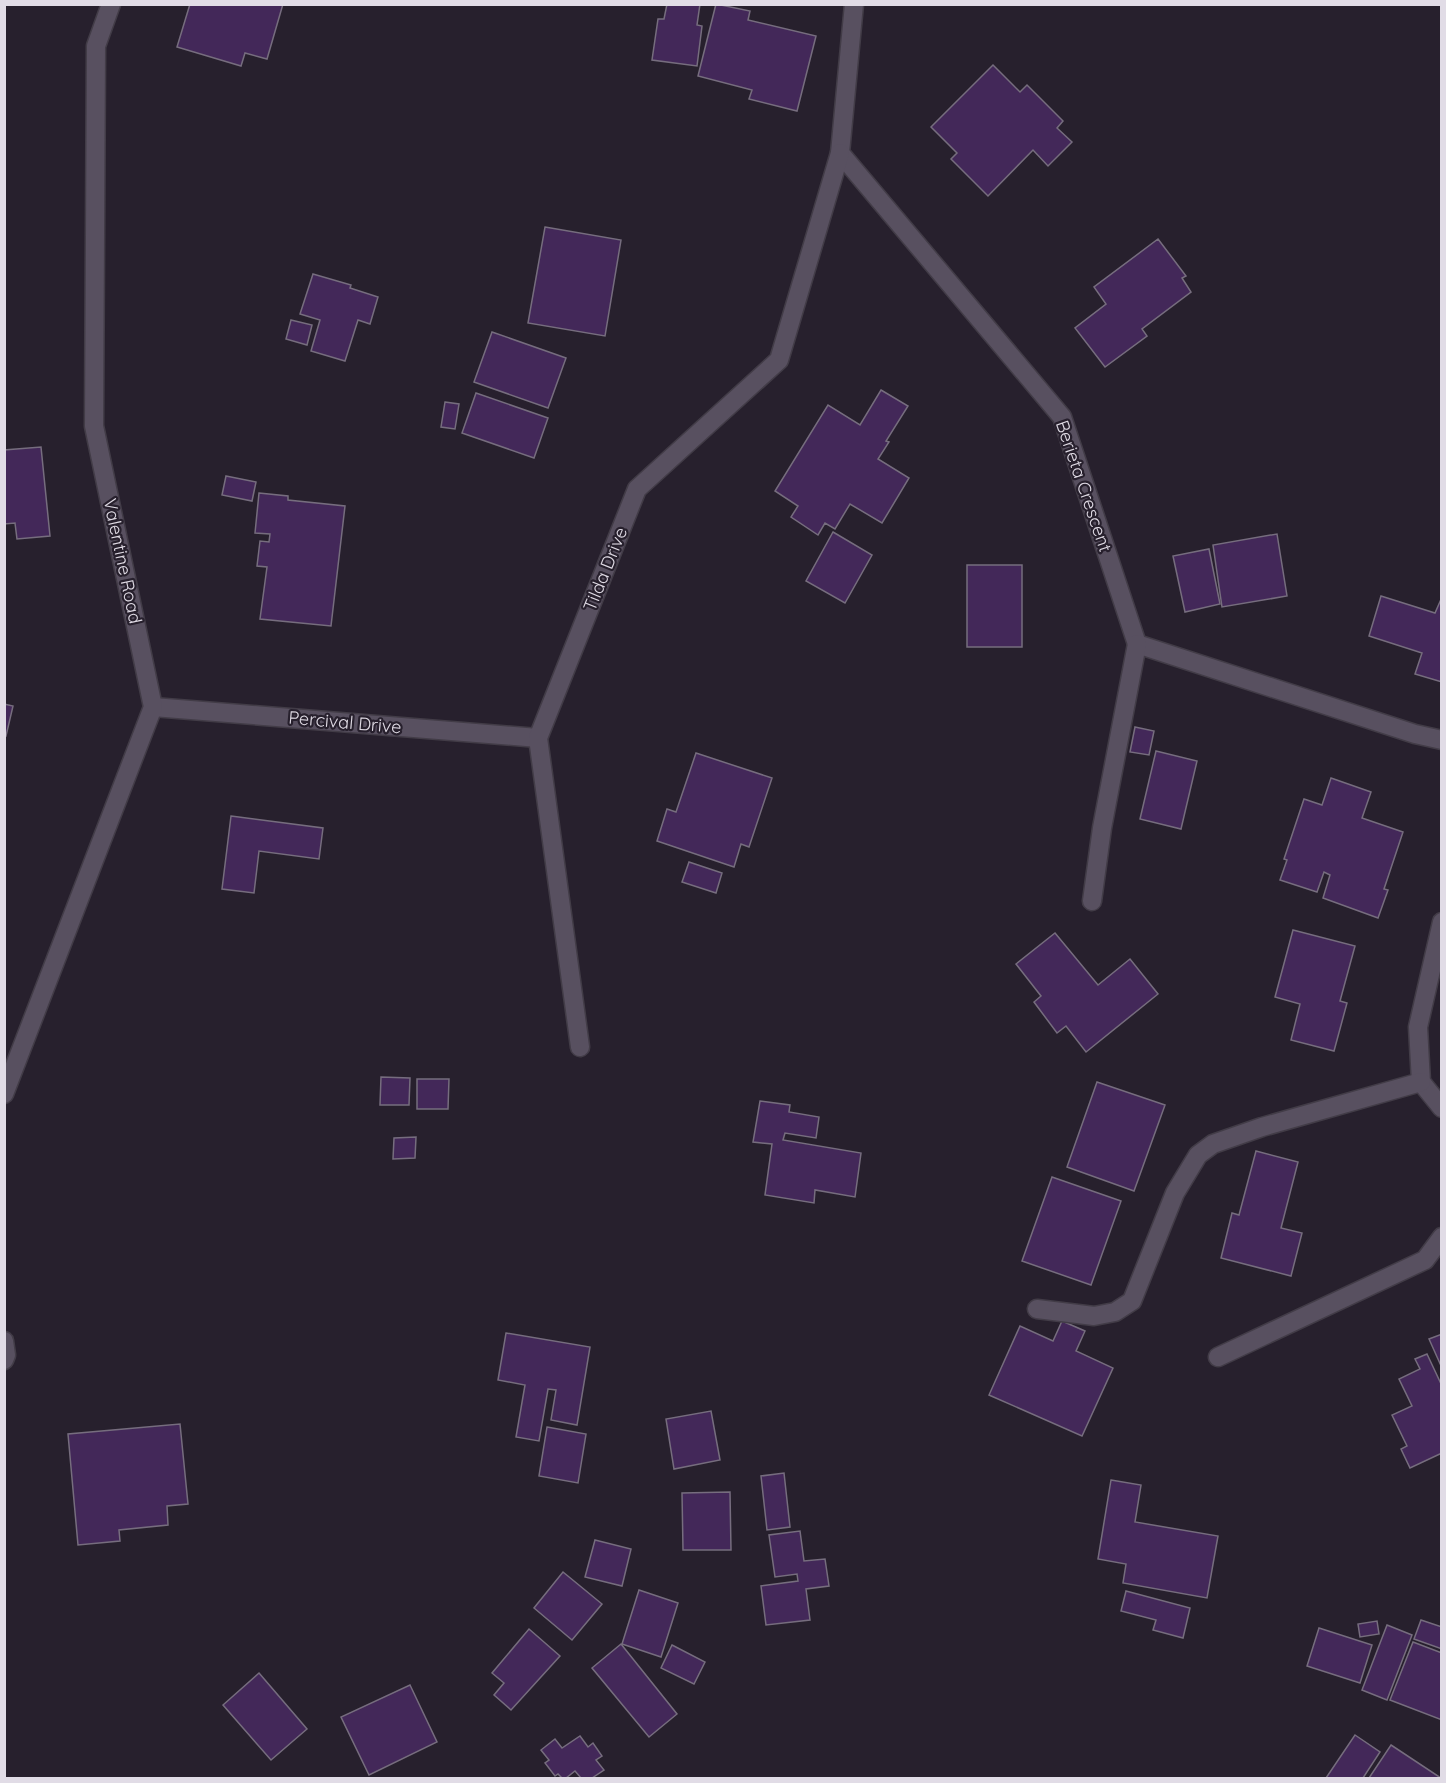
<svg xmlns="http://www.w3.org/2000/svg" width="1446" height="1783" font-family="Quicksand,sans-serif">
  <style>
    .building { fill: #432859; stroke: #766d7e; stroke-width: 1.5 }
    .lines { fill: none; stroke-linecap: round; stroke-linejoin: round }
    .minor-casing { stroke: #423c47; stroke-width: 21 }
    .minor { stroke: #585060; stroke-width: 18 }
    .labels { text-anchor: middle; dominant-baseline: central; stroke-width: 4.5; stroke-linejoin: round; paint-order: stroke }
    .street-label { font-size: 18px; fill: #e1dce6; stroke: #27202d }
  </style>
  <rect width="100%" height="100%" fill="#27202d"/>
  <g class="building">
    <path d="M 190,4 L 283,4 L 267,59 L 245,53 L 241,66 L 177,47 Z"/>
    <path d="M 667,4 L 700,4 L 697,25 L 702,26 L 697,66 L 652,60 L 658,19 L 664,19 Z"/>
    <path d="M 716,4 L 750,11 L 748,20 L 816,36 L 797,111 L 749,99 L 752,90 L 698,76 Z"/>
    <path d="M 993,65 L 1020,92 L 1027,85 L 1063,121 L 1057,128 L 1072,142 L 1048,166 L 1033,150 L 988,196 L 951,159 L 957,153 L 931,127 Z"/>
    <path d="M 545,227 L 621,240 L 605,336 L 528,323 Z"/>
    <path d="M 1158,239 L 1186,276 L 1182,278 L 1191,292 L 1142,329 L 1147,336 L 1105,367 L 1075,328 L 1106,304 L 1094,287 Z"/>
    <path d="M 313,274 L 351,285 L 350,288 L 378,297 L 370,324 L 358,320 L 345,361 L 311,351 L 320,320 L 300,314 Z"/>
    <path d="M 291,320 L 312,325 L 307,345 L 286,339 Z"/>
    <path d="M 492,332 L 566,358 L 548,408 L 474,382 Z"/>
    <path d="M 881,390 L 908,406 L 886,441 L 889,442 L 878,459 L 909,478 L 882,523 L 850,504 L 835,529 L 825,523 L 818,535 L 791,517 L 798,506 L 775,491 L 828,405 L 860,425 Z"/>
    <path d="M 476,393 L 548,418 L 534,458 L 462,433 Z"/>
    <path d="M 445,402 L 459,404 L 455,429 L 441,427 Z"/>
    <path d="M 41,447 L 50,536 L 17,539 L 15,523 L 4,524 L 4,450 Z"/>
    <path d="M 226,476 L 256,482 L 252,501 L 222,495 Z"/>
    <path d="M 259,493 L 288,496 L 288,500 L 345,506 L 331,626 L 260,619 L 267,567 L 257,566 L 260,541 L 269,542 L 270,534 L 255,533 Z"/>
    <path d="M 833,532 L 872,555 L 845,603 L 806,581 Z"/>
    <path d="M 1277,534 L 1287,596 L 1222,607 L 1213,545 Z"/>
    <path d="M 1209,549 L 1220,604 L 1185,612 L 1173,556 Z"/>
    <rect x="967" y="565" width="55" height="82"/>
    <path d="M 1381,596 L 1435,613 L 1442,597 L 1442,682 L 1415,674 L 1422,653 L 1369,636 Z"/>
    <path d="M 4,704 L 13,706 L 6,736 L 4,735 Z"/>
    <path d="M 1135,727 L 1154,731 L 1149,755 L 1130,752 Z"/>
    <path d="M 1156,751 L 1197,761 L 1181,829 L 1140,819 Z"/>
    <path d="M 696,753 L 772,778 L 749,847 L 741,844 L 734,867 L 657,841 L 667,809 L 676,812 Z"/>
    <path d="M 1331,778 L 1371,792 L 1362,818 L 1403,832 L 1384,889 L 1388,890 L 1378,918 L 1323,898 L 1330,875 L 1324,872 L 1317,892 L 1280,880 L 1287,860 L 1284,859 L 1304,799 L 1322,805 Z"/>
    <path d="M 231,816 L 323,828 L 319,859 L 259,851 L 254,893 L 222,889 Z"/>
    <path d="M 689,862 L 722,873 L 716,893 L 682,882 Z"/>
    <path d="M 1293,930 L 1355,946 L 1340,1001 L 1347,1003 L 1334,1051 L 1291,1040 L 1300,1004 L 1275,997 Z"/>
    <path d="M 1055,933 L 1098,985 L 1130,959 L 1158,994 L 1086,1052 L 1066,1026 L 1057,1033 L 1034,1002 L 1041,996 L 1016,964 Z"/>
    <path d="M 381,1077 L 410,1078 L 409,1105 L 380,1105 Z"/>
    <path d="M 417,1079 L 449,1079 L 448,1109 L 417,1109 Z"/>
    <path d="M 1097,1082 L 1165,1105 L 1134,1191 L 1067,1167 Z"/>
    <path d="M 760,1101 L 790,1105 L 789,1112 L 819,1117 L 816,1138 L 785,1133 L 783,1140 L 861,1153 L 855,1197 L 815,1190 L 814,1203 L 765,1195 L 772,1144 L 753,1142 Z"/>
    <path d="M 416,1137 L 415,1158 L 393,1159 L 394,1138 Z"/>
    <path d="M 1256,1151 L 1298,1162 L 1281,1228 L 1302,1233 L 1291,1276 L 1221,1258 L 1232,1213 L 1239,1215 Z"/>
    <path d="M 1052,1177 L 1121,1201 L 1091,1285 L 1022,1261 Z"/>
    <path d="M 1062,1321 L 1085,1331 L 1076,1351 L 1113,1368 L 1082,1436 L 989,1395 L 1020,1326 L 1053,1341 Z"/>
    <path d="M 506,1333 L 590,1347 L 577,1425 L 551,1420 L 556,1390 L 548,1389 L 539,1441 L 516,1437 L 525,1385 L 498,1380 Z"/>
    <path d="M 1442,1334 L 1442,1368 L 1429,1339 Z"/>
    <path d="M 1427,1354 L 1442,1386 L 1442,1453 L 1410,1468 L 1401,1449 L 1407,1446 L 1392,1415 L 1412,1406 L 1399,1379 L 1420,1369 L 1415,1359 Z"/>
    <path d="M 711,1411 L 720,1460 L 674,1469 L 666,1419 Z"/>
    <path d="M 180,1424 L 188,1504 L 167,1506 L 168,1525 L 119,1530 L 120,1541 L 78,1545 L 68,1434 Z"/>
    <path d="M 547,1427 L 586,1434 L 578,1483 L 539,1476 Z"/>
    <path d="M 784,1473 L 790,1527 L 767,1530 L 761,1476 Z"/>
    <path d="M 1111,1480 L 1141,1485 L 1135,1522 L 1218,1536 L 1207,1598 L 1123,1583 L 1126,1564 L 1098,1559 Z"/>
    <path d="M 730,1492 L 731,1550 L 683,1550 L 682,1493 Z"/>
    <path d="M 800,1531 L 804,1561 L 825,1559 L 829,1586 L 806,1589 L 810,1620 L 766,1625 L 761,1586 L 798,1581 L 797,1574 L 775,1577 L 769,1535 Z"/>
    <path d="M 595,1540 L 631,1549 L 622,1586 L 585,1577 Z"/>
    <path d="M 563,1572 L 602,1604 L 572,1640 L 534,1608 Z"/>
    <path d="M 639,1590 L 678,1603 L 661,1657 L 622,1644 Z"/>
    <path d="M 1126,1591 L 1190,1608 L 1183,1638 L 1153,1630 L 1156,1620 L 1121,1611 Z"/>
    <path d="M 1421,1620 L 1442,1627 L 1442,1649 L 1414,1639 Z"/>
    <path d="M 1377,1621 L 1379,1634 L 1360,1637 L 1358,1624 Z"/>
    <path d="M 1387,1625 L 1412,1635 L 1387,1700 L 1362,1690 Z"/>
    <path d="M 1319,1628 L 1372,1645 L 1360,1683 L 1307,1666 Z"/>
    <path d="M 529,1629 L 560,1656 L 511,1710 L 494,1695 L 504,1683 L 492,1673 Z"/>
    <path d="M 1413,1642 L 1442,1653 L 1442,1720 L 1390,1700 Z"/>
    <path d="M 621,1644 L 677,1714 L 649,1737 L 592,1668 Z"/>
    <path d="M 672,1645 L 705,1662 L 694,1684 L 661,1668 Z"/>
    <path d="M 259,1673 L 307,1729 L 271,1760 L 223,1705 Z"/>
    <path d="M 410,1685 L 437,1742 L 369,1775 L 341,1717 Z"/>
    <path d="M 1355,1735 L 1380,1752 L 1363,1778 L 1326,1778 Z"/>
    <path d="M 580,1736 L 588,1747 L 593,1743 L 602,1756 L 596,1760 L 604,1770 L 592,1778 L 581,1778 L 575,1771 L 566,1778 L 562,1778 L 558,1774 L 555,1776 L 545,1763 L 549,1760 L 541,1750 L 555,1739 L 562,1748 Z"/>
    <path d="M 1391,1745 L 1441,1778 L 1369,1778 Z"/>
  </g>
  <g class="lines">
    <defs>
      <g id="minor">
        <path d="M 854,4 L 840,153 L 1062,417 L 1137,644 L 1415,734 L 1442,740"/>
        <path d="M 153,707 L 538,738"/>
        <path d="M 1092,901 L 1102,828 L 1137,644"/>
        <path d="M 1442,922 L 1418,1027 L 1421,1082 L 1442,1108"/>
        <path d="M 580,1047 L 538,738 L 637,489 L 779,360 L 840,153"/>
        <path d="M 4,1094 L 153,707 L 94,426 L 96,46 L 111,4"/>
        <path d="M 1037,1309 L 1094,1316 L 1115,1312 L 1132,1301 L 1175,1193 L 1198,1155 L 1213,1144 L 1262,1127 L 1421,1082"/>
        <path d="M 4,1341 L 6,1355 L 4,1360"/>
        <path d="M 1218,1357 L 1425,1260 L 1442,1237"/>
      </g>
    </defs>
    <use href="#minor" class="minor-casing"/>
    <use href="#minor" class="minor"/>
  </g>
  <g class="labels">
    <g class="street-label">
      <text transform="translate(1084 486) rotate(71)">Berieta Crescent</text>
      <text transform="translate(123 561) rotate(78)">Valentine Road</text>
      <text transform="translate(605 569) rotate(-68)">Tilda Drive</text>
      <text transform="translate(345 722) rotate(5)">Percival Drive</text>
    </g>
  </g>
  <rect width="1446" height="1783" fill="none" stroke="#e1dce6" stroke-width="12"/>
</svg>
